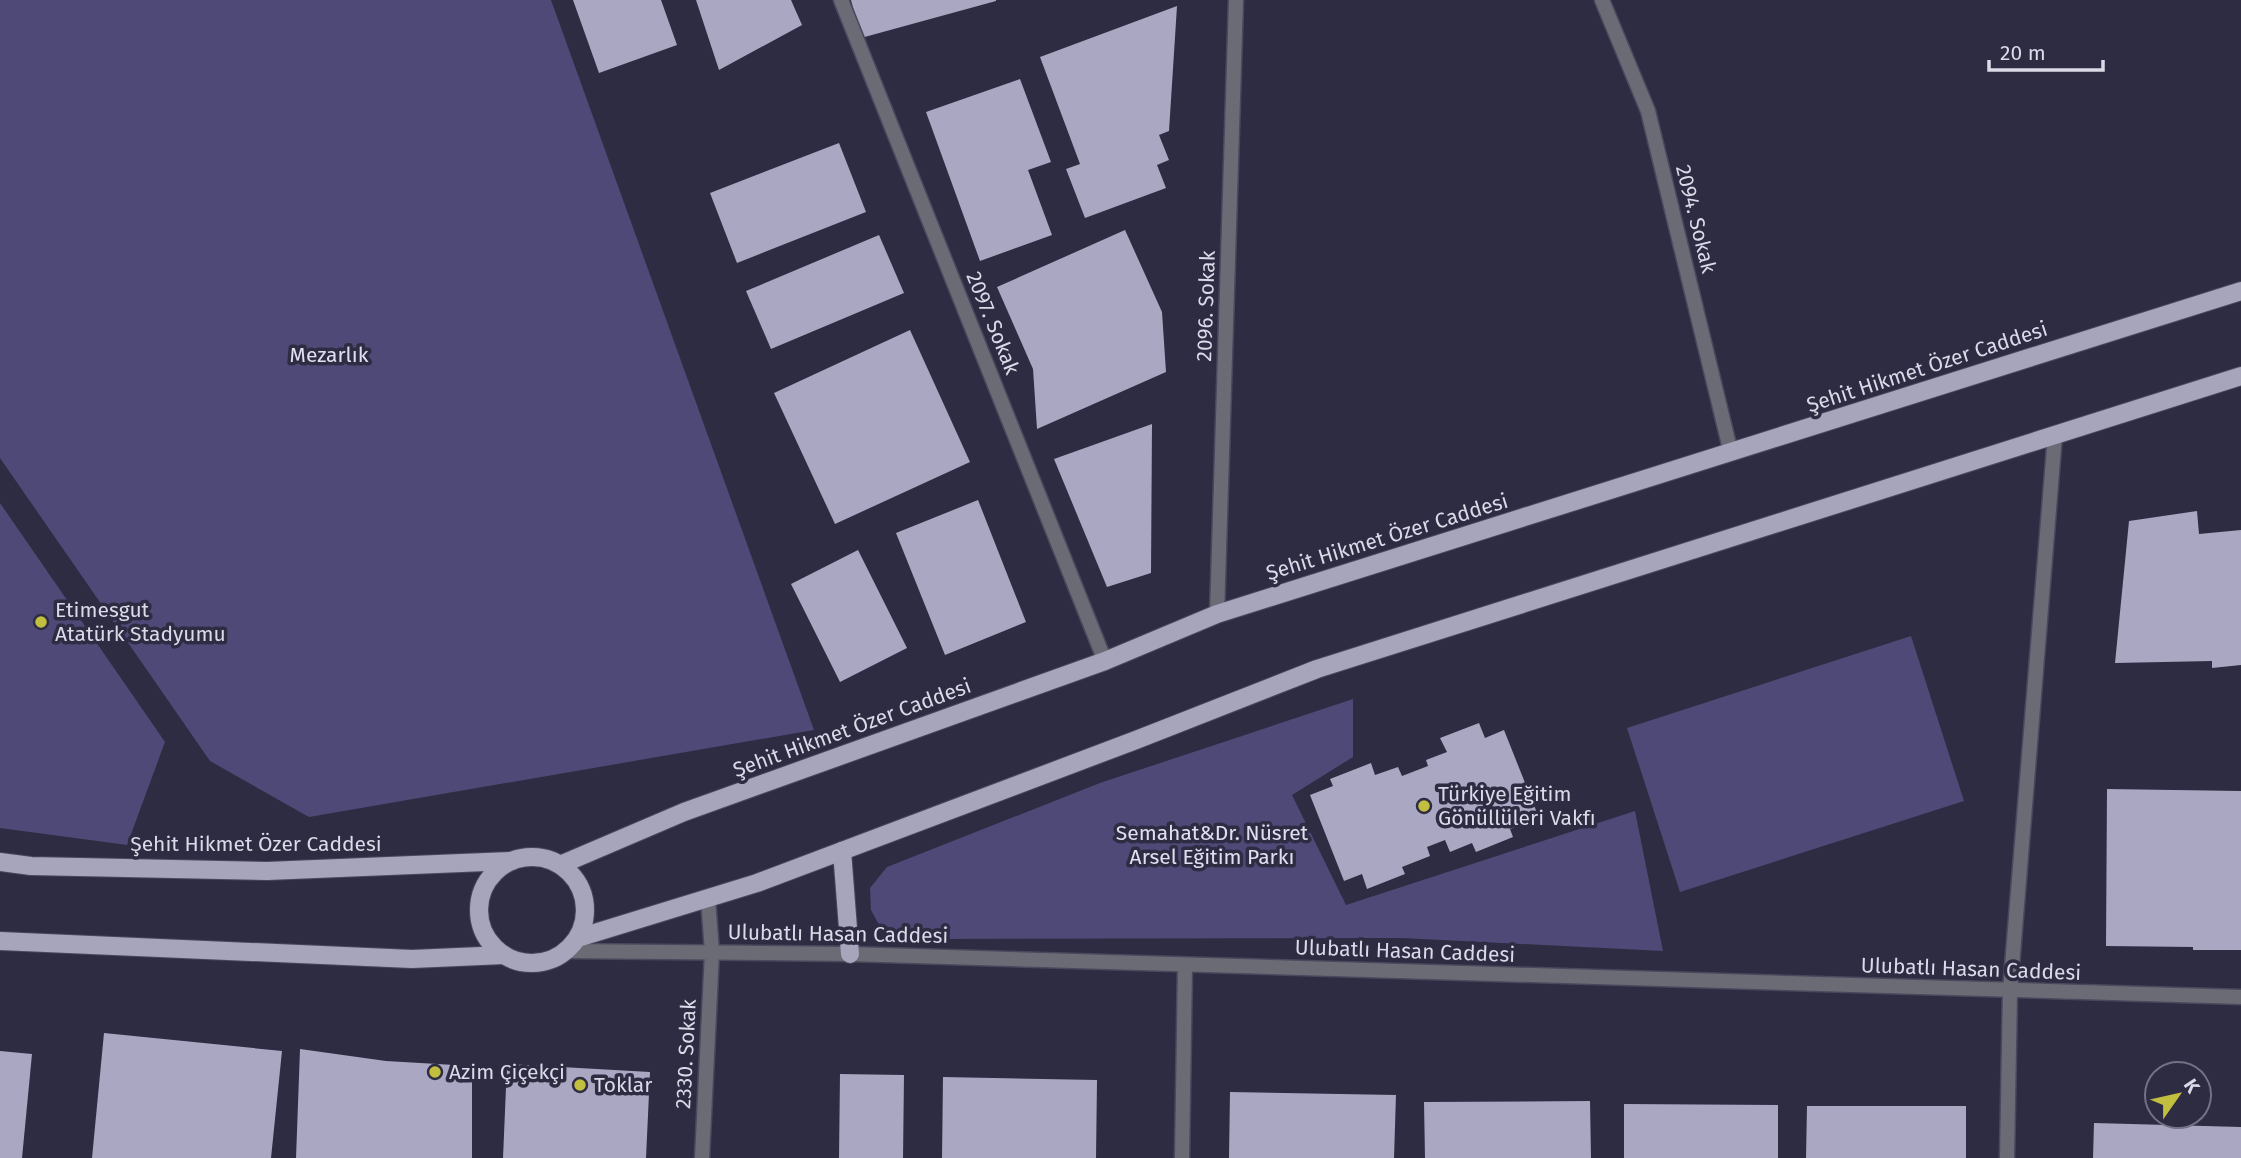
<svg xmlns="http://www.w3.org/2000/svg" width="2241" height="1158" font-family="'Fira Sans',sans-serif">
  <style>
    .green { fill: #4e4976 }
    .building { fill: #a9a7c2 }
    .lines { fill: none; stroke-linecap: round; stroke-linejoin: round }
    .minor-casing { stroke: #4a485d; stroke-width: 17 }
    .tertiary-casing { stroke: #4a485d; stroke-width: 17 }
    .primary-casing { stroke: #4a485d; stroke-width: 20 }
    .minor { stroke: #6b6b76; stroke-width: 14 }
    .tertiary { stroke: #6b6b76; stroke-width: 14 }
    .primary { stroke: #a6a5bc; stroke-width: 18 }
    .poi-dot { fill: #c1be40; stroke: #2e2c42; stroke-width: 2.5 }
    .labels { text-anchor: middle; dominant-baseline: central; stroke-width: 7; stroke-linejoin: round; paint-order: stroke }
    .street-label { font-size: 21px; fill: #dadae8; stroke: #2e2c42 }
    .park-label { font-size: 21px; fill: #e0dff1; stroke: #2e2c42 }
    .poi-label { font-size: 21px; fill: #dadae8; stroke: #2e2c42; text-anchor: start }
  </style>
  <rect width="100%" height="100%" fill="#2e2c42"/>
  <g class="green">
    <path d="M 0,0 L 551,0 L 814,730 L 309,817 L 210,761 L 0,458 Z"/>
    <path d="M 0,503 L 165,742 L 127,845 L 0,828 Z"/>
    <path d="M 1911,636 L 1964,801 L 1680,892 L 1627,728 Z"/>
    <path d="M 1353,699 L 1353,757 L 1292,795 L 1346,905 L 1635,811 L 1663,951 L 1402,938 L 916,939 L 883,932 L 871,910 L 870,888 L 887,867 L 1100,783 Z"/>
  </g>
  <g class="building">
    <path d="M 573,0 L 661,0 L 677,45 L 599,73 Z"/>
    <path d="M 696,0 L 791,0 L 802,25 L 719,70 Z"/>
    <path d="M 851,0 L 996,0 L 996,1 L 861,38 Z"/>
    <path d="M 1177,6 L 1169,131 L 1159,135 L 1169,160 L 1157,165 L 1166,188 L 1085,218 L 1066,169 L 1080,164 L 1040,57 Z"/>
    <path d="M 1020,79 L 1051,162 L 1028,170 L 1052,235 L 980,261 L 926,112 Z"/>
    <path d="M 839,143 L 866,212 L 737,263 L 710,193 Z"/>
    <path d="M 1125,230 L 1162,312 L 1166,372 L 1037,429 L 1033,369 L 997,287 Z"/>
    <path d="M 879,235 L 904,293 L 771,349 L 746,291 Z"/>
    <path d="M 910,330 L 970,462 L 835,524 L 774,393 Z"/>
    <path d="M 1152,424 L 1151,573 L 1107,587 L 1054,459 Z"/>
    <path d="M 978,500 L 1026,622 L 945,655 L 896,533 Z"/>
    <path d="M 2197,511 L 2199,534 L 2241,530 L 2241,665 L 2212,668 L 2212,661 L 2115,663 L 2129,521 Z"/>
    <path d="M 858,550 L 907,648 L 840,682 L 791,584 Z"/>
    <path d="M 1479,723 L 1485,738 L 1504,730 L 1539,818 L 1510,829 L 1513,837 L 1476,852 L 1472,843 L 1450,852 L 1445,840 L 1427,847 L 1430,856 L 1402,867 L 1405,874 L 1367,889 L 1362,874 L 1344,881 L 1310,795 L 1333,786 L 1330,779 L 1371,763 L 1375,775 L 1398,767 L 1402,776 L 1428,766 L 1426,760 L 1447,752 L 1440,738 Z"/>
    <path d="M 2107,789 L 2241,791 L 2241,950 L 2193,950 L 2193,947 L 2106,946 Z"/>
    <path d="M 104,1033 L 282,1051 L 271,1158 L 92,1158 Z"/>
    <path d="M 300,1049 L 386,1061 L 472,1066 L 472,1158 L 296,1158 Z"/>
    <path d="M 0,1051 L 32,1054 L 22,1158 L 0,1158 Z"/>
    <path d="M 507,1064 L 650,1072 L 646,1158 L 503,1158 Z"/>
    <path d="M 840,1074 L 904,1075 L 903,1158 L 839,1158 Z"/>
    <path d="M 943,1077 L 1097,1080 L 1096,1158 L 942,1158 Z"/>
    <path d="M 1230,1092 L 1396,1095 L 1394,1158 L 1229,1158 Z"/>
    <path d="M 1590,1101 L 1591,1158 L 1425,1158 L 1424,1102 Z"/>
    <path d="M 1624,1104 L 1778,1105 L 1778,1158 L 1624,1158 Z"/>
    <path d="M 1807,1106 L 1966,1106 L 1966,1158 L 1806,1158 Z"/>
    <path d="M 2094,1123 L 2241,1127 L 2241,1158 L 2093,1158 Z"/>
  </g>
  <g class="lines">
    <defs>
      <g id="minor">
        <path d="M 841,0 L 1105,661"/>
        <path d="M 1602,0 L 1648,111 L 1731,453"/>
        <path d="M 1217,614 L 1236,0"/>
        <path d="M 702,1158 L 712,952 L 708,899"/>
        <path d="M 1182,1158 L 1185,965"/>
        <path d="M 2007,1158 L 2010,991 L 2055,435"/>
      </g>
      <path id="tertiary" d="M 567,951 L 850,954 L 2241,997"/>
      <g id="primary">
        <path d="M 842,851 L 850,954"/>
        <circle cx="532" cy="910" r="53"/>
        <path d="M 0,862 L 31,866 L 267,871 L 512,861"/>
        <path d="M 560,865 L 684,812 L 1105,661 L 1217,614 L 2241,291"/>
        <path d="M 578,938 L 757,883 L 1136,740 L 1317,669 L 2241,376"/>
        <path d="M 0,941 L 412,959 L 504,955"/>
      </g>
    </defs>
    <use href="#minor" class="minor-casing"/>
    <use href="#tertiary" class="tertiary-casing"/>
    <use href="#primary" class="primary-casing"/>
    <use href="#minor" class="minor"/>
    <use href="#tertiary" class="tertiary"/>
    <use href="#primary" class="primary"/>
  </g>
  <g class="poi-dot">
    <circle cx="41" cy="622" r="7"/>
    <circle cx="1424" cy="806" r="7"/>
    <circle cx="435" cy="1072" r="7"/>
    <circle cx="580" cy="1085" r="7"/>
  </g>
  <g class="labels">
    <g class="street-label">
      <text transform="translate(1696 219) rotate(76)">2094. Sokak</text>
      <text transform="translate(1206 306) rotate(-88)">2096. Sokak</text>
      <text transform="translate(993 323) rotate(68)">2097. Sokak</text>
      <text transform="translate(1927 367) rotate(-18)">Şehit Hikmet Özer Caddesi</text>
      <text transform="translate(1387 537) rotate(-17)">Şehit Hikmet Özer Caddesi</text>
      <text transform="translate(852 728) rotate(-20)">Şehit Hikmet Özer Caddesi</text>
      <text x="256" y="844">Şehit Hikmet Özer Caddesi</text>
      <text transform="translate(838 934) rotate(1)">Ulubatlı Hasan Caddesi</text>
      <text transform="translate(1405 951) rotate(2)">Ulubatlı Hasan Caddesi</text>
      <text transform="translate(1971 969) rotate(2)">Ulubatlı Hasan Caddesi</text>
      <text transform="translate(686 1054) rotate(-87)">2330. Sokak</text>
    </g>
    <g class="park-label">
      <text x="329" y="355">Mezarlık</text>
      <text x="1212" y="833">Semahat&amp;Dr. Nüsret<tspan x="1212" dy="24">Arsel Eğitim Parkı</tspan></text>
    </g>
    <g class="poi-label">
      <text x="55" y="610">Etimesgut<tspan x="55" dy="24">Atatürk Stadyumu</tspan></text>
      <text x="1438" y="794">Türkiye Eğitim<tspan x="1438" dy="24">Gönüllüleri Vakfı</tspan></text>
      <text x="449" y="1072">Azim Çiçekçi</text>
      <text x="594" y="1085">Toklar</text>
    </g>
  </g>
  <g transform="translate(2178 1095) rotate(56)"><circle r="33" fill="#2e2c42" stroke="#737284" stroke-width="2"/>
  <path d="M0-5L12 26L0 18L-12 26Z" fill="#c1be40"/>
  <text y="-10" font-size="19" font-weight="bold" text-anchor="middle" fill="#dadae8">K</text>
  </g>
  <path d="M1989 60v10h114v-10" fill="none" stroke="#dadae8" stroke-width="3.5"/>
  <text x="2000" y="60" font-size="21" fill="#dadae8" stroke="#2e2c42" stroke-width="5" paint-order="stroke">20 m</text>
</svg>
